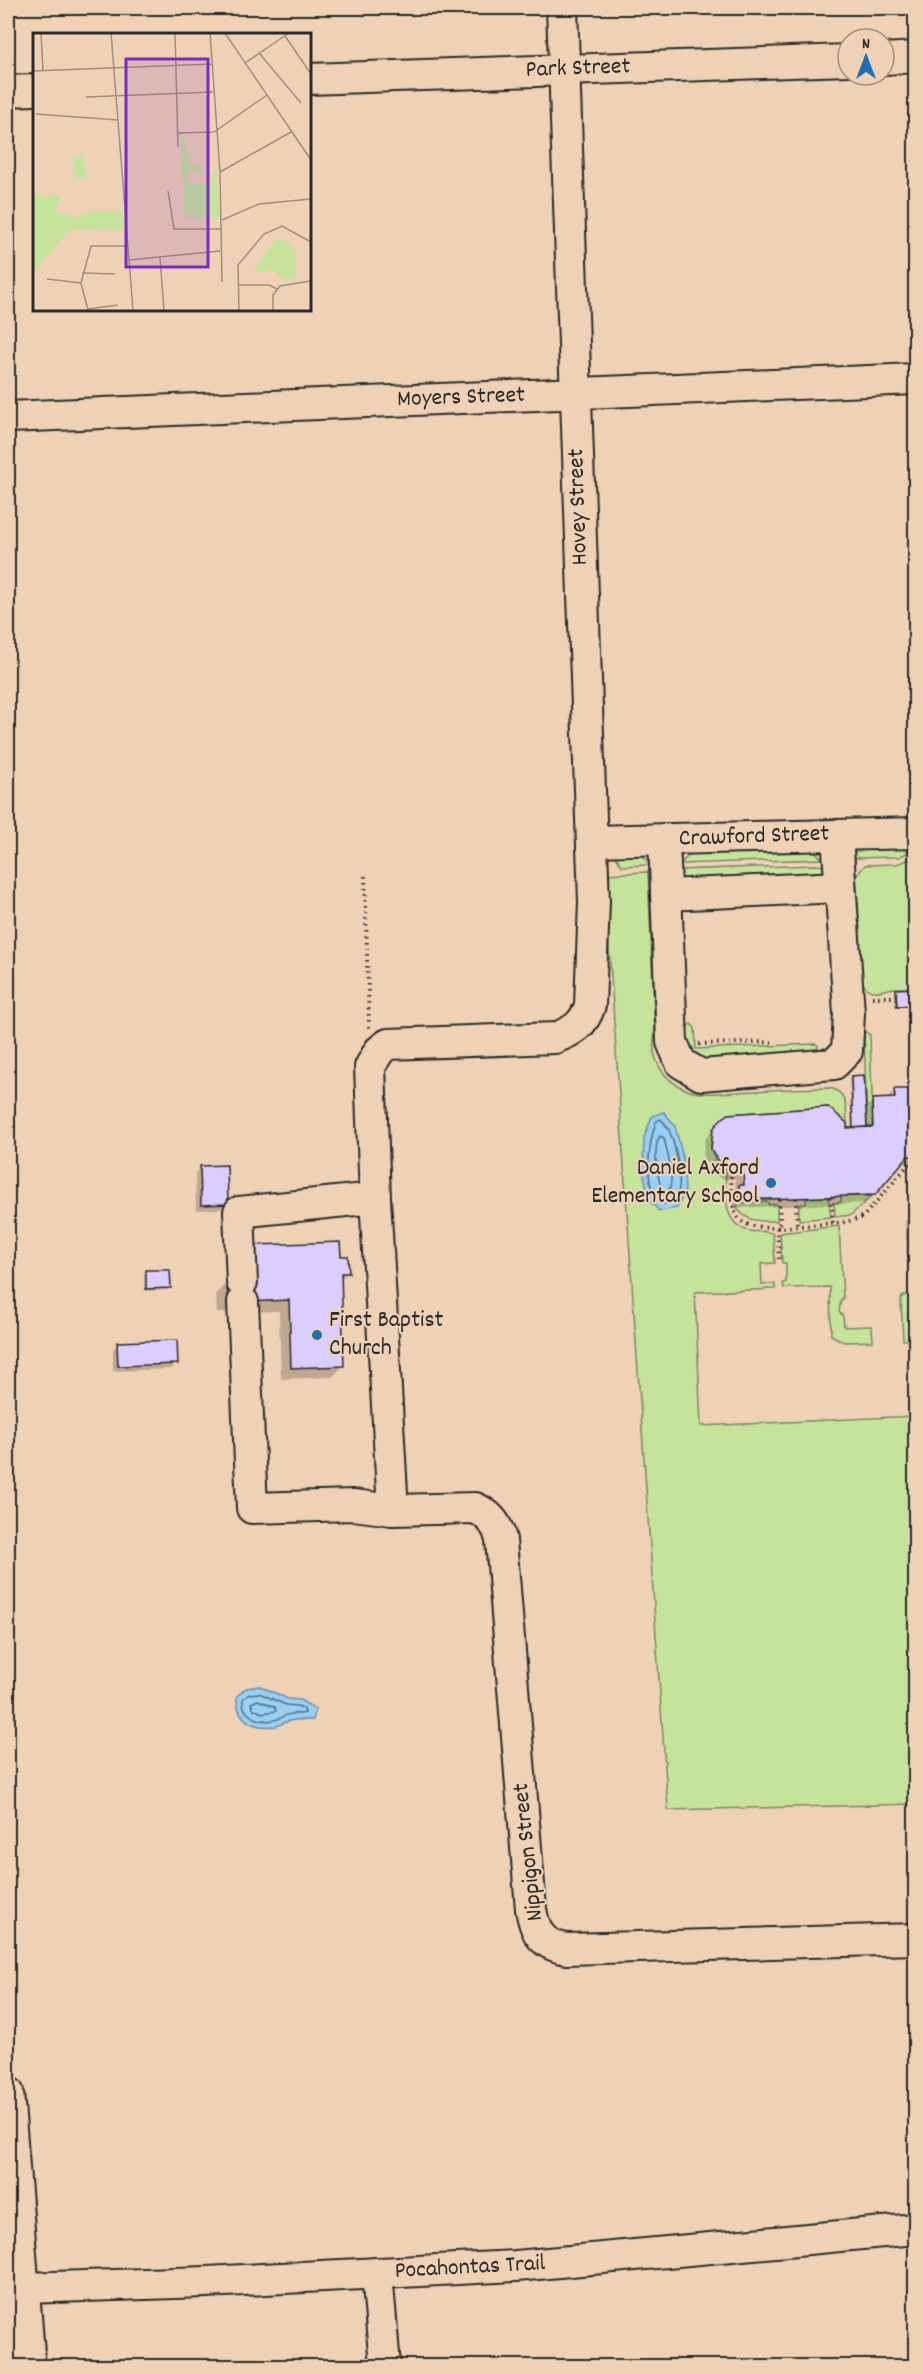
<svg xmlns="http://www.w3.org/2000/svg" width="923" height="2374" font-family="Dekko,sans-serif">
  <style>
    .green { fill: #c6e39b; stroke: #788763; stroke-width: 1.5 }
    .water { fill: #98cff7; stroke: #6c8da5; stroke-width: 1.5 }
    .shadow { fill: #0003 }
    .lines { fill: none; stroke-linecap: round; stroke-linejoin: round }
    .shore { stroke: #576d7d; stroke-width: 1.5 }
    .building { fill: #dccdff; stroke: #2b2b2b; stroke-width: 1.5 }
    .minor-casing { stroke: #2b2b2b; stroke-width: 34 }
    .path { stroke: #2b2b2b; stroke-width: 4; stroke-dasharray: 1.5 4.5; stroke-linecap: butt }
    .minor { stroke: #efd1b5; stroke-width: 30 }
    .poi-dot { fill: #1f6fb2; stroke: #efd1b5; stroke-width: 2 }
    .labels { text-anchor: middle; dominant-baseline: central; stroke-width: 4.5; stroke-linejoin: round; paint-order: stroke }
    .street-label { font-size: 24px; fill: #2b2b2b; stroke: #efd1b5 }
    .poi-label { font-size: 24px; fill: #2b2b2b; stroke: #efd1b5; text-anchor: end }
    .inset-road { fill: none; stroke: #a18f7e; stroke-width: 1.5 }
    .view { fill: #7b2cbf; fill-opacity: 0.15; stroke: #7b2cbf; stroke-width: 3 }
    .inset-edge { fill: none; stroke: #2b2b2b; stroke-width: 3 }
  </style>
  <rect width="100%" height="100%" fill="#efd1b5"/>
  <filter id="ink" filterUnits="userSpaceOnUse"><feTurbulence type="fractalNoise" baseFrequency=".0167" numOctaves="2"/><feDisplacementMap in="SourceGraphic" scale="12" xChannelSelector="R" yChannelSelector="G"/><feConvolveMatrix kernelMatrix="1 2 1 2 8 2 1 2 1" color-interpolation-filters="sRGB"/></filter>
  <g filter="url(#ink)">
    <g class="green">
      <path d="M 915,844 L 915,849 L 899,857 L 851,858 L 855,849 Z"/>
      <path d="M 811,849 L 816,852 L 822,859 L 680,864 L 692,852 Z"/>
      <path d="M 641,853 L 650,865 L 622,866 L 614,854 Z"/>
      <path d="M 915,857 L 915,988 C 909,988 902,988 896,988 C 882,989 871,998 862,982 L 856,876 L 865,865 L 897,864 Z"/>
      <path d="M 815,865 L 826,866 L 827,875 L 680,885 L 678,870 Z"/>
      <path d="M 648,872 L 655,1034 C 648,1062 668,1086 695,1092 C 708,1095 723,1092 737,1092 C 768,1090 799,1088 830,1088 C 848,1093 846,1107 847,1123 L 828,1107 L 729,1114 C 710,1127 702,1155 726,1168 C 726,1190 721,1225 750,1231 C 758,1233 766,1229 773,1234 L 775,1263 L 761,1264 L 762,1284 L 775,1284 L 775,1289 L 695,1292 L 701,1426 L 915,1416 L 915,1804 L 668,1810 L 604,874 Z"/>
      <path d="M 691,1024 L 695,1028 L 696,1049 L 815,1044 L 818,1045 L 818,1055 L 703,1060 C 688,1056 687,1042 686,1028 Z"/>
      <path d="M 864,1031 L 870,1035 L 873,1127 L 867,1127 Z"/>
      <path d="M 841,1196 L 872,1196 L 851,1215 L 835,1217 L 834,1203 L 841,1202 Z"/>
      <path d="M 828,1197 L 831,1217 L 799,1220 L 799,1205 L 806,1204 L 806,1198 Z"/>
      <path d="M 767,1201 L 769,1205 L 777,1204 L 777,1221 C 760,1221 748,1223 737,1208 L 738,1203 Z"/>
      <path d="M 839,1226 L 843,1299 L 841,1299 L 839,1312 L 843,1316 L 844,1327 L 872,1326 L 873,1341 L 844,1342 L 831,1335 L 830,1287 L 784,1288 L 783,1283 L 786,1282 L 786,1263 L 782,1263 L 780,1233 Z"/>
      <path d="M 915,1292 L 916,1344 L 913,1344 L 913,1340 L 903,1340 L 901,1299 L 903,1296 Z"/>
    </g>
    <g class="water">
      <path d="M 664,1112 L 675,1126 L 683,1158 L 685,1190 L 677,1208 L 659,1211 L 649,1200 L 643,1170 L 644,1138 L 652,1116 Z"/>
      <path d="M 260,1686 L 288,1699 L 300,1700 L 315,1709 L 313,1720 C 306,1720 296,1719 289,1721 C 284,1722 280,1725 276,1726 C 253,1729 236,1720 237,1696 L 246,1688 Z"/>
    </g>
    <g class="shadow">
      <path d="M 916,987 L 916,1019 L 915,1007 L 895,1007 L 895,993 L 897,990 L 914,989 Z"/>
      <path d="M 851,1077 L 864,1109 L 873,1101 L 887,1099 L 895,1091 L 906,1090 L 910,1086 L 916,1086 L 916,1282 L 908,1283 L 905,1221 L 914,1212 L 911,1163 L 899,1164 L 865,1203 L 732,1208 L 732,1194 L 736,1190 L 735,1179 L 723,1179 L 713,1174 L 703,1158 L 705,1139 L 721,1121 L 852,1130 L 849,1079 Z"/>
      <path d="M 200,1168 L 227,1203 L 221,1209 L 196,1210 L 195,1173 Z"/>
      <path d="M 256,1246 L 339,1258 L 347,1273 L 340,1280 L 343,1366 L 332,1377 L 281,1379 L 279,1311 L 217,1313 L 216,1295 Z"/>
      <path d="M 146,1272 L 169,1287 L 167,1290 L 145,1291 L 144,1274 Z"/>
      <path d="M 118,1344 L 176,1364 L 171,1369 L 113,1371 L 113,1349 Z"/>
    </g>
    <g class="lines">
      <g class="shore">
        <path d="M 660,1119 C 674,1128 681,1172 679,1188 C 678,1193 675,1198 673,1202 L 662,1204 C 642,1190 649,1142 656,1122 Z"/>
        <path d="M 660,1136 L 664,1138 C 667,1153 678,1185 665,1196 L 662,1194 C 659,1179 651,1149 660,1136 Z"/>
        <path d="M 259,1693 L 286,1705 L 298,1706 L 304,1709 L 305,1713 C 300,1715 296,1713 291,1714 C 286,1714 282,1718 278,1719 C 263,1724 241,1717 243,1699 L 249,1694 Z"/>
        <path d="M 258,1700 L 275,1707 L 276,1711 L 262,1713 L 254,1709 L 251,1703 Z"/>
      </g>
    </g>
    <g class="building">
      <path d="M 916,988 L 916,1005 L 897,1006 L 896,989 Z"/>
      <path d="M 864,1075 L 867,1127 L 853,1128 L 851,1076 Z"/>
      <path d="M 910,1084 L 916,1084 L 916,1156 L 908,1156 L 875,1195 L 740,1200 L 739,1185 L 744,1185 L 743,1171 L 732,1171 L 722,1166 L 711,1149 L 713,1129 L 720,1120 L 729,1114 L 828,1107 L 847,1123 L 847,1128 L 873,1127 L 872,1099 L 895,1098 L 894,1089 L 910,1089 Z"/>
      <path d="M 227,1165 L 228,1204 L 201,1205 L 200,1166 Z"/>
      <path d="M 912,1211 L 916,1211 L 916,1266 Z"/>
      <path d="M 340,1242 L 341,1256 L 348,1256 L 349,1273 L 341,1273 L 344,1366 L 291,1368 L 289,1300 L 228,1303 L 227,1283 L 257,1282 L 256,1245 Z"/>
      <path d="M 146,1270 L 170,1270 L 171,1288 L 146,1289 Z"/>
      <path d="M 177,1340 L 178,1364 L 118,1366 L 117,1342 Z"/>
    </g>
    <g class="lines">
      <defs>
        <g id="minor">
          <path d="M 884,59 L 916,57"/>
          <path d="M 309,79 L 848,60"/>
          <path d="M 8,91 L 34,90"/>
          <path d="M 8,417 L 916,379"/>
          <path d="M 664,839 L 672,1042 L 681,1063 L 701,1075 L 834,1064 L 847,1051 L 849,1013 L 837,835"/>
          <path d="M 592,841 L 916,833"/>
          <path d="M 666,895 L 840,887"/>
          <path d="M 242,1282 L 239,1212 L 375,1198"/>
          <path d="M 243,1302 L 252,1508 L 353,1505 L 393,1510 L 475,1508 C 489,1514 498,1525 501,1540 L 531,1909 C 535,1933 542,1945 567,1949 L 916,1939"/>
          <path d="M 393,1510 L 375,1198 L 370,1067 L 379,1051 L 388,1044 L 555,1038 C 573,1031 584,1025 590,1005 L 594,902 L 562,8"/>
          <path d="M 8,2092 L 30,2366"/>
          <path d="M 377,2273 L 385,2366"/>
          <path d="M 24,2288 L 206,2282 L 516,2266 L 916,2229"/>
        </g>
      </defs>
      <use href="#minor" class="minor-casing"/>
      <g class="path">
        <path d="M 365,876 L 369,1028"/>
        <path d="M 872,997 L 895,997"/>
        <path d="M 699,1044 L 772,1042"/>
        <path d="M 731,1176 C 733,1217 731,1227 777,1228 L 779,1259"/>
        <path d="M 831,1197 L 833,1223"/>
        <path d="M 796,1198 L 797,1225"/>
        <path d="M 779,1199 L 780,1222 L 777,1228 L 846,1222 L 863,1217 L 911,1162"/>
      </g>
      <use href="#minor" class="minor"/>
    </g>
  </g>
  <g class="poi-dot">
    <circle cx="771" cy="1183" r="6"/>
    <circle cx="317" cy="1335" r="6"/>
  </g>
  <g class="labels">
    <g class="street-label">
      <text transform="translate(578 69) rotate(-2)">Park Street</text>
      <text transform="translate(461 398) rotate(-2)">Moyers Street</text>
      <text transform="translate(579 507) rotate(-92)">Hovey Street</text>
      <text transform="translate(754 837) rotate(-2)">Crawford Street</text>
      <text transform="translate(529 1852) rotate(-96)">Nippigon Street</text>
      <text transform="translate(470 2268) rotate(-3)">Pocahontas Trail</text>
    </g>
    <g class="poi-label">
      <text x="759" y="1169">Daniel Axford<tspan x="759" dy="28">Elementary School</tspan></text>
      <text x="329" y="1321" text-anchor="start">First Baptist<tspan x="329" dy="28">Church</tspan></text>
    </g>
  </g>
  <g transform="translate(33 33)">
    <rect width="278" height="278" fill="#efd1b5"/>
    <path d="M 147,101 L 151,102 L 153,121 L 168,122 L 157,124 L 157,132 L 170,131 L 167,133 L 170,144 L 162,137 L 155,139 L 155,151 L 179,150 L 181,146 L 173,143 L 173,140 L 179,143 L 184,135 L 186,184 L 152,185 ZM 49,123 L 54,145 L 44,146 L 39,124 ZM 28,162 L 22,179 L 45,184 L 56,178 L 91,178 L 92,196 L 36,197 L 0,241 L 0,163 ZM 243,207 L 254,208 L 263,217 L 262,245 L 250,246 L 240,237 L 220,239 Z" fill="#c6e39b"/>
    <path class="inset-road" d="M 8,0 L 10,37M 78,0 L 100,277M 142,0 L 145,114M 177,0 L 187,139 L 189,249M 192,0 L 278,127M 252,3 L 278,41M 226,20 L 268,70M 212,30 L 256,0M 0,38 L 179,31M 53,64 L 180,59M 3,81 L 85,87M 145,100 L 181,99 L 234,62M 187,139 L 258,99M 135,158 L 141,196 L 189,196M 189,187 L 226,171 L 278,166M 278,219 L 278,258M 127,225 L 131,277M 96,227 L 187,218M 49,240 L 82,241M 14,246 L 48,250M 205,252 L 236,252 L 244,256M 55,276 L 85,272M 55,277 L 48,250 L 58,213 L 94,213M 206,277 L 205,232 L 231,201 L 249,193 L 278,209M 240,277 L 240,262 L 247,253 L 277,248"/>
    <path class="view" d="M 93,26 L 175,26 L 175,234 L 93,234 Z"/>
    <rect width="278" height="278" class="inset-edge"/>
  </g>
  <rect width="923" height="2374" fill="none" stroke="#efd1b5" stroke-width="30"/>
  <rect x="15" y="15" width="893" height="2344" fill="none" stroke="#2b2b2b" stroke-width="2" filter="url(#ink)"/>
  <g transform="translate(866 57)"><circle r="28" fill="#efd1b5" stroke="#a18f7e" stroke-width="1.5"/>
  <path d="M0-4.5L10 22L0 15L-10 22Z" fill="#1f6fb2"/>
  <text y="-9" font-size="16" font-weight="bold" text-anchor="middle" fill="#2b2b2b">N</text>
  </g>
</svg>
